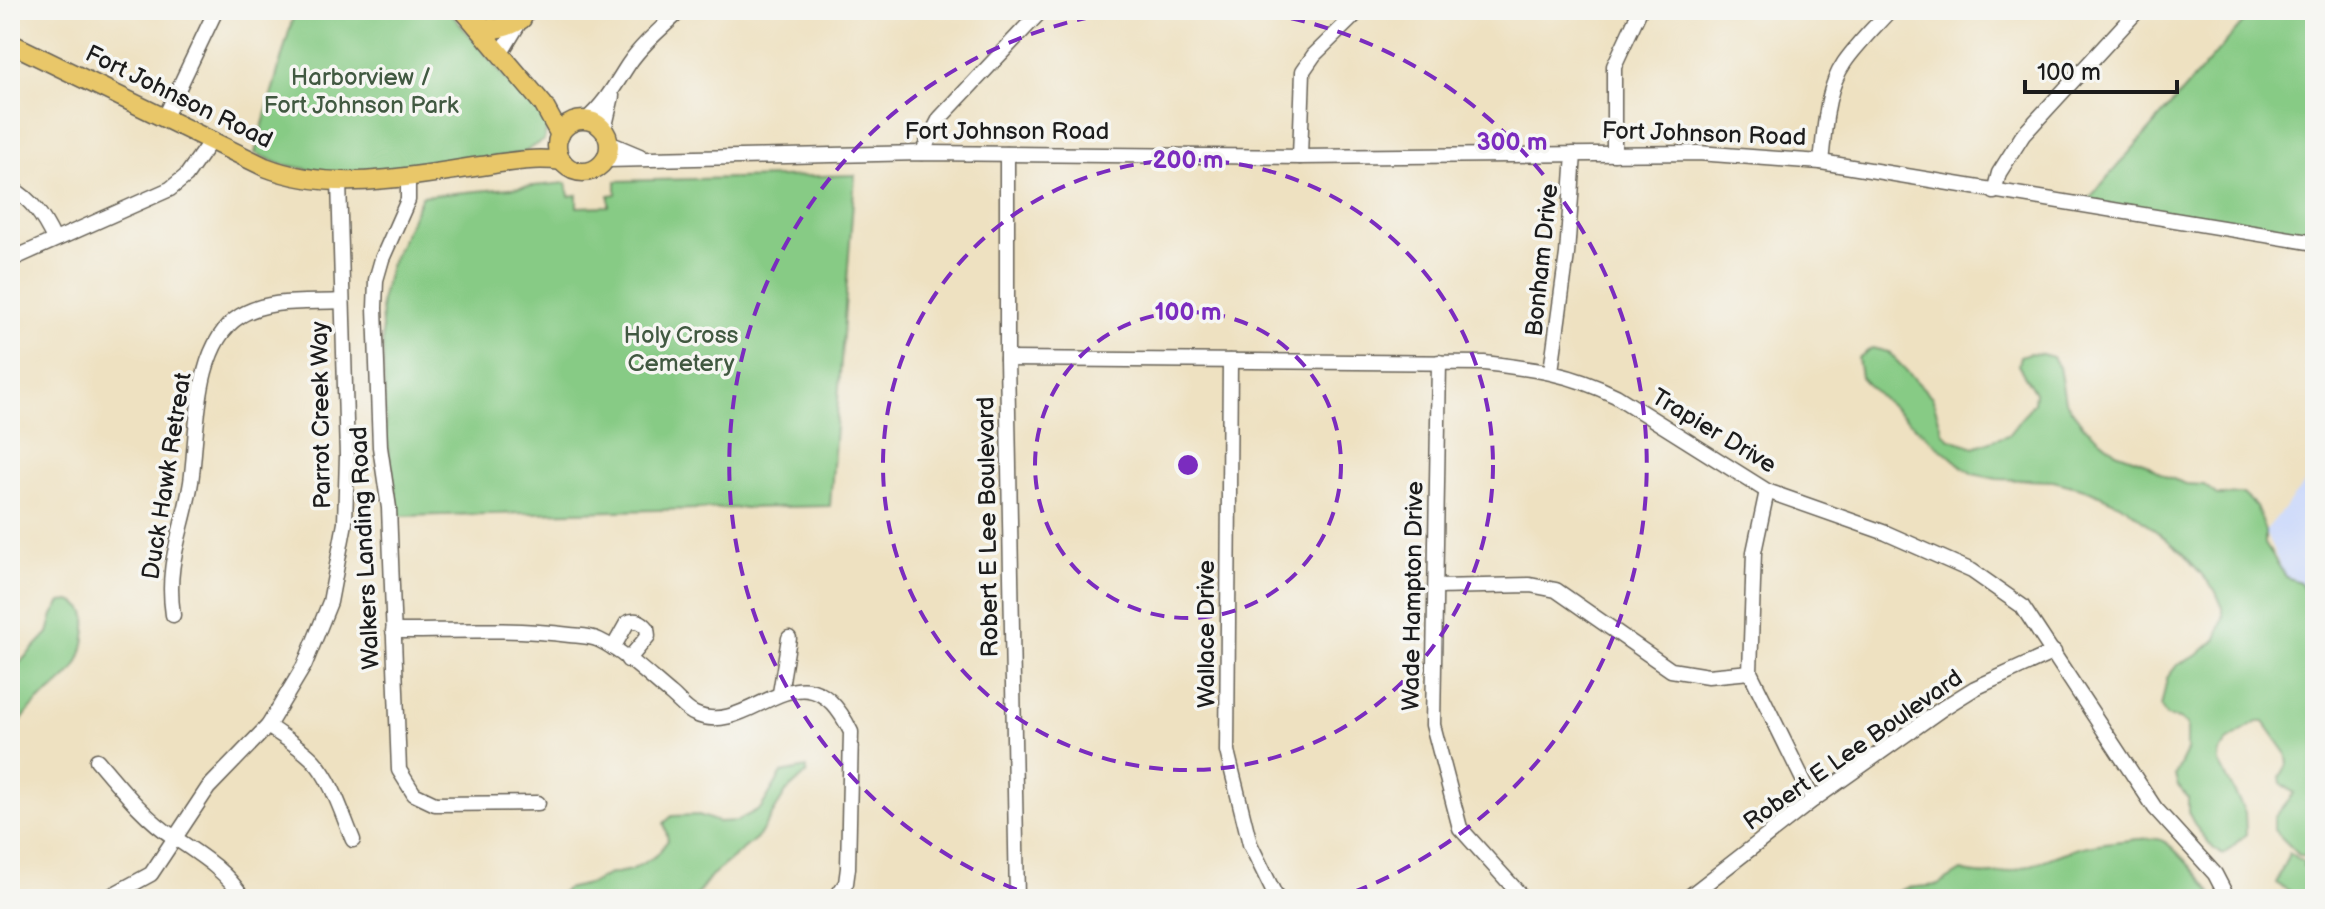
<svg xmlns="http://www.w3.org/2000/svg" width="2325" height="909" font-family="'Balsamiq Sans',sans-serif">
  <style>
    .built { fill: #cedafa }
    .green { fill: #87cb85; stroke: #527450; stroke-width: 2 }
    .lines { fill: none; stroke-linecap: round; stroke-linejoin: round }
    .minor-casing { stroke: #666156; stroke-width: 17 }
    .major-casing { stroke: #666156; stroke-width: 21 }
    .minor { stroke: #fff; stroke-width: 14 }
    .major { stroke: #e9c769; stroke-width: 18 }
    .ring { fill: none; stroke: #7b2cbf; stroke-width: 4; stroke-dasharray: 14 10 }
    .labels { text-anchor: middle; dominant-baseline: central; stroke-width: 7; stroke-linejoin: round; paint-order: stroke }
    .park-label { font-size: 24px; fill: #415941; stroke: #f6f6f2 }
    .street-label { font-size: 24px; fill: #1c1c1c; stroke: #f6f6f2 }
    .centre { fill: #7b2cbf; stroke: #f6f6f2; stroke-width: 4 }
    .ring-label { font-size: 24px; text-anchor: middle; font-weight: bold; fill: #7b2cbf; stroke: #f6f6f2; stroke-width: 7; stroke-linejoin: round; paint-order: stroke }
  </style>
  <rect width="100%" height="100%" fill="#f6f6f2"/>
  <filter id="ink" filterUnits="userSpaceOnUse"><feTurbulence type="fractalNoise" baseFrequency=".0125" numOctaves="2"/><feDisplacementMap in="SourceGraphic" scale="16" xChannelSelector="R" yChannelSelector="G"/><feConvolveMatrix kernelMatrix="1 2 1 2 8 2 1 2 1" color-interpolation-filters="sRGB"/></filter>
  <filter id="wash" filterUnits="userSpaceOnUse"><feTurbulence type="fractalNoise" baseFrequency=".006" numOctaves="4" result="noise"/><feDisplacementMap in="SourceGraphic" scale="32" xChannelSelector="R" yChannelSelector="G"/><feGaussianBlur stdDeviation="1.8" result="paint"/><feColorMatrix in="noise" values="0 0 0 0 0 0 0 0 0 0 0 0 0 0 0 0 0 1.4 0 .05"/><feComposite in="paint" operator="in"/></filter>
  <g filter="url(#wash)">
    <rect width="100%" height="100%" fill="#eee1c1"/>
    <path class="built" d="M 2315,471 L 2315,648 L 2265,531 Z"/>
    <g class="green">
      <path d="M 295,10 L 448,10 L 512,86 C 532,91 552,120 544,140 L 523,153 L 406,170 L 338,175 L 280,164 L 255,153 Z"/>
      <path d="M 2254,10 L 2315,10 L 2315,233 L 2086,202 Z"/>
      <path d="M 855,175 L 830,506 L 400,516 L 386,436 L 381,301 L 390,266 L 422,196 L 566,183 L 569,196 L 577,195 L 577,207 L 609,206 L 609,195 L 616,194 L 616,181 Z"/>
      <path d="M 1872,348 L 1888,352 L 1932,397 L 1943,432 L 1950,439 L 1974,447 L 2008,435 L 2034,402 L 2035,393 L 2018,365 L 2020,356 L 2029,353 L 2042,354 L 2053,357 L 2059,367 L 2065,401 L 2083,425 L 2116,452 L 2141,461 L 2165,476 L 2186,484 L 2204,485 L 2217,495 L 2243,494 L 2256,506 L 2265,531 L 2265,544 L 2286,577 L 2300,582 L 2315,612 L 2315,856 L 2299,855 L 2274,830 L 2274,818 L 2294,793 L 2281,783 L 2280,777 L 2288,763 L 2286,753 L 2264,722 L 2257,722 L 2229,740 L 2219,753 L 2219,763 L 2245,812 L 2246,834 L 2223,855 L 2214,849 L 2196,827 L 2188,812 L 2188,797 L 2178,786 L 2175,775 L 2187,751 L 2187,725 L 2179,719 L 2166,716 L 2161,707 L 2167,678 L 2177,665 L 2198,655 L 2216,639 L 2223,619 L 2223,608 L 2215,590 L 2204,577 L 2182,552 L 2126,507 L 2088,490 L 2053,481 L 1997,479 L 1973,474 L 1965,469 L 1876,393 L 1861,377 L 1858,358 Z"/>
      <path d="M 71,601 C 87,608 87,614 86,630 C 81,688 48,682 22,720 C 15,730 13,745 10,756 L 10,673 L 48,633 L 53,615 L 61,602 Z"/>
      <path d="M 807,768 L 807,773 L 786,792 L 759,836 L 711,876 L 694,899 L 555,899 L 566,889 L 592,883 L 607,875 L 631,870 L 657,855 L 668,840 L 664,823 L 672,816 L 699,815 L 718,822 L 737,821 L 761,808 L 782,773 Z"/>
      <path d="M 2137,839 C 2145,839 2156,837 2163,841 C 2175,847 2210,887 2214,899 L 1884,899 L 1906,888 L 1938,885 L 1961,871 C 2003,883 2037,861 2075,849 C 2095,843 2117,842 2137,839 Z"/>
      <path d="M 2289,853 L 2304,862 L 2303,866 L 2315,864 L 2315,899 L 2296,899 L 2297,896 L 2276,883 Z"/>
    </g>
  </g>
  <g filter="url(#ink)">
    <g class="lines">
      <defs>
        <g id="minor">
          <path d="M 501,53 L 527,10"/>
          <path d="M 165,117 L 216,10"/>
          <path d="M 586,120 C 605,104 615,85 628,65 C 642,44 663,27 681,10"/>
          <path d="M 604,130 L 612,96"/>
          <path d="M 609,143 L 640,156"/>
          <path d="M 922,153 L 940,118 L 1042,10"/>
          <path d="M 1007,154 L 1007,359 L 1017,899"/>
          <path d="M 1614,154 L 1614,66 L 1640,10"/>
          <path d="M 1300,157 L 1303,71 L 1314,55 L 1360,10"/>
          <path d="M 606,160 L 922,153 L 1300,157 L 1698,153 L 1821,162 L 2315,243"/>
          <path d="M 1821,162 C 1825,130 1825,91 1844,63 C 1857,44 1875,27 1890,10"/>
          <path d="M 408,176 L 408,200 L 382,259 L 376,280 L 375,308 L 380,447 L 389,508 L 399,770 L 414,794 L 435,804 L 538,803"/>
          <path d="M 10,187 C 32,200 43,216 54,239"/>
          <path d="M 1994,192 L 1999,173 L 2023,135 L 2138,10"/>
          <path d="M 10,260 L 170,189 L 186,176 L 212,139"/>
          <path d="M 1007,359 L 1484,363 C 1535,369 1569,373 1616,396 L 1767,491 L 1886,533 L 1972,571 L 2022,606 L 2155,808 L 2215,874 L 2228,899"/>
          <path d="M 1230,361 L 1227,751 L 1250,844 L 1277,899"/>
          <path d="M 1439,362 L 1433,725 L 1460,828 L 1524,899"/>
          <path d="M 1551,371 L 1567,254 L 1574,154"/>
          <path d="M 1767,491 L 1754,552 L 1750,672 L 1813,800"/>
          <path d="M 1436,587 L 1530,585 L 1556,590 L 1671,670 L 1708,676 L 1750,672"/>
          <path d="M 173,615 C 165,562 183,532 191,482 C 198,435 193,345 240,316 C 269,298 309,303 342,301"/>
          <path d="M 393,631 C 452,631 512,628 570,635 C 579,636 591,636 599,640 C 626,653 649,676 672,695 C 679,701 687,711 695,714 C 751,740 804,634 851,732 L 848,868 L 846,883 L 835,899"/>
          <path d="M 613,648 L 627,623 C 635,618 642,622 647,628 L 648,636 L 628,660"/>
          <path d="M 780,693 L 789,638"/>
          <path d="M 268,726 C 283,737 301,747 314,761 C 333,782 342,814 353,840"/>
          <path d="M 97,760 C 120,787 145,819 175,838 C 202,856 226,871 244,899"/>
          <path d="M 105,899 L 151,874 L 208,788 L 268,726 L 304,666 L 330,602 L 345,523 L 347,456 L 339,181"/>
          <path d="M 1686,899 L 1813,800 L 1943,708 L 1975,688 L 2054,652"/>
        </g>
        <g id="major">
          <path d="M 463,10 L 543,104 L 560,135"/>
          <path d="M 476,25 C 496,30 504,30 522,19"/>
          <path d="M 10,43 L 265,167 C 334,194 411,176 481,166 C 508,162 535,157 562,161"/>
          <circle cx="583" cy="146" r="26"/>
        </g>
      </defs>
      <use href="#minor" class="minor-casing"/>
      <use href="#major" class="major-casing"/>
      <use href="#minor" class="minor"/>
      <use href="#major" class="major"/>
    </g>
  </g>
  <g class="ring">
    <circle cx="1188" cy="465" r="153"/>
    <circle cx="1188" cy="465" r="305"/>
    <path d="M1039 898A458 458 0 0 1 1132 10M1244 10A458 458 0 0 1 1337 898"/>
  </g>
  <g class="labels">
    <g class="park-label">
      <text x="361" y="77">Harborview /<tspan x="361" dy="28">Fort Johnson Park</tspan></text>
      <text x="681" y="335">Holy Cross<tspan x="681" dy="28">Cemetery</tspan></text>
    </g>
    <g class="street-label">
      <text transform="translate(179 97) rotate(26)">Fort Johnson Road</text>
      <text x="1007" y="131">Fort Johnson Road</text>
      <text transform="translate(1704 134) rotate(2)">Fort Johnson Road</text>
      <text transform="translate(1542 260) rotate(-84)">Bonham Drive</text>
      <text transform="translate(321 415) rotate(-91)">Parrot Creek Way</text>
      <text transform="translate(1714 431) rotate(31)">Trapier Drive</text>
      <text transform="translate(167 476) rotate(-81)">Duck Hawk Retreat</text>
      <text transform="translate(988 527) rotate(-91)">Robert E Lee Boulevard</text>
      <text transform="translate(365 548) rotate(-93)">Walkers Landing Road</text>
      <text transform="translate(1413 596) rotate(-89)">Wade Hampton Drive</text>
      <text transform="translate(1206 634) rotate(-90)">Wallace Drive</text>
      <text transform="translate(1853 750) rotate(-35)">Robert E Lee Boulevard</text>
    </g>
  </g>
  <circle cx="1188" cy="465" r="12" class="centre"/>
  <g class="ring-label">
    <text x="1512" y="150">300 m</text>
    <text x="1188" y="168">200 m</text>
    <text x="1188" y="320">100 m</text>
  </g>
  <rect width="2325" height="909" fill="none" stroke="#f6f6f2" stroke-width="40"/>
  <path d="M2025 80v12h152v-12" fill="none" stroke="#1c1c1c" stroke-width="4"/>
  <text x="2037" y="80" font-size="24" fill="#1c1c1c" stroke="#f6f6f2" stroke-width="6" paint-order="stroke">100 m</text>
</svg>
